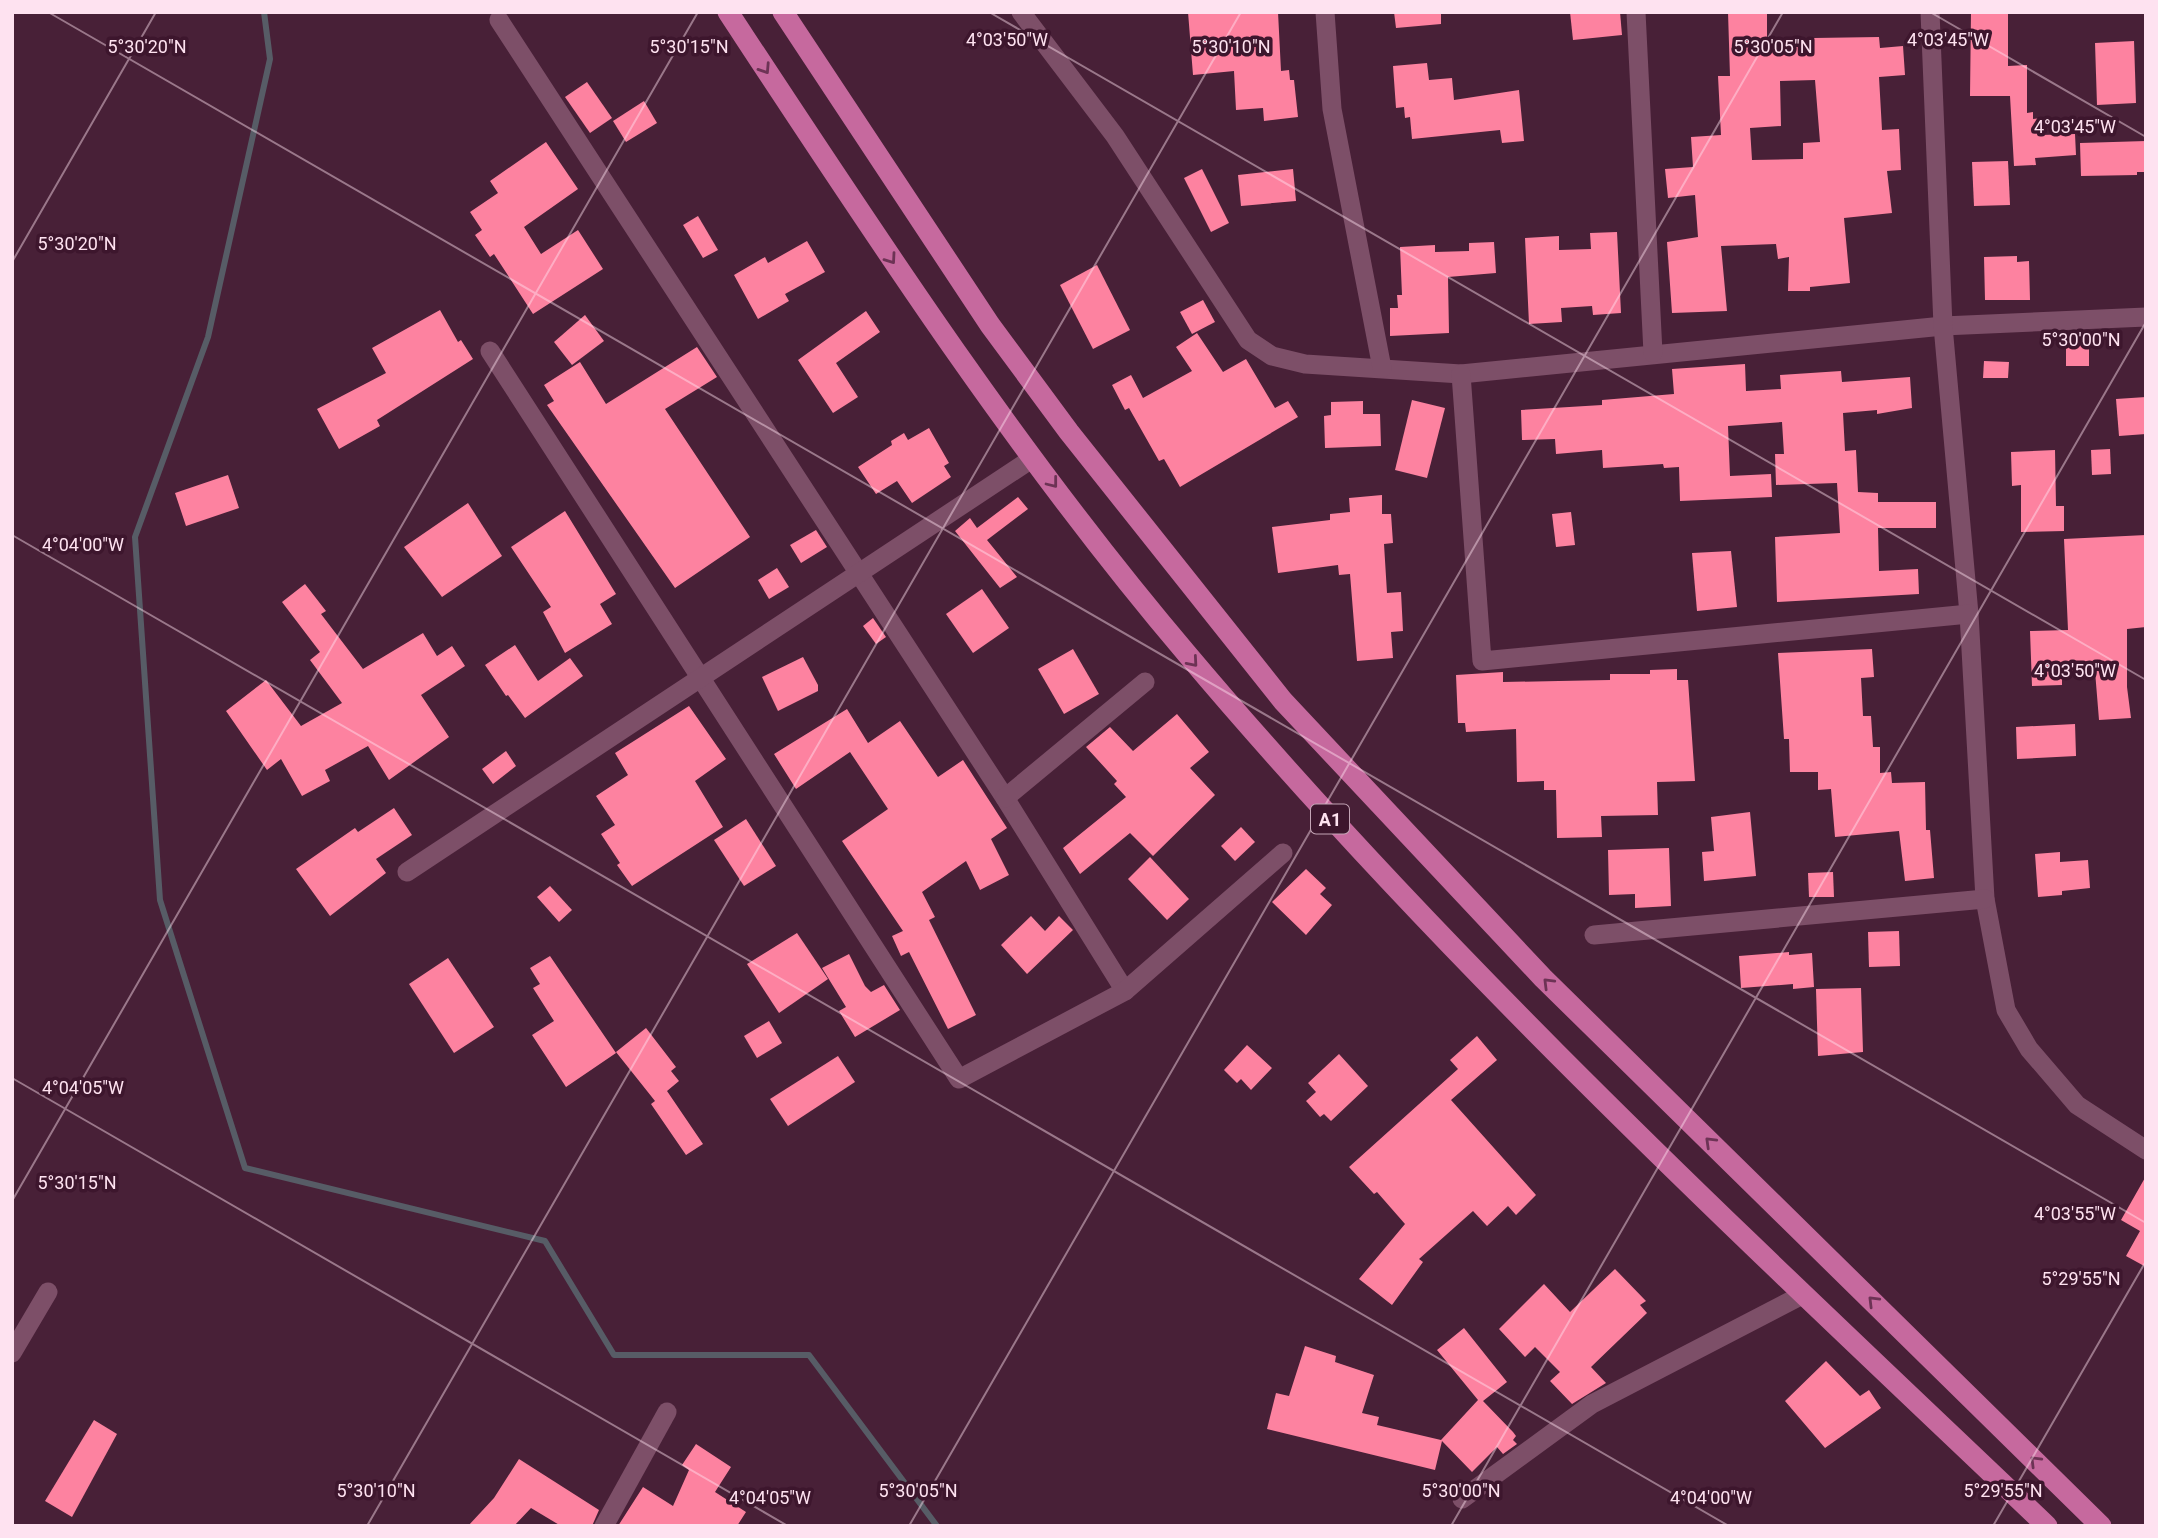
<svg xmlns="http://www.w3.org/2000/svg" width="2158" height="1538" font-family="Roboto,sans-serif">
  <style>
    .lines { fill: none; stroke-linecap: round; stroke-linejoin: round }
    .stream { stroke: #575c66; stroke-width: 6 }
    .building { fill: #fd82a0; fill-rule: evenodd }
    .street { stroke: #7d4f68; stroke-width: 19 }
    .primary { stroke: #c6699e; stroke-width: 21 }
    .oneway { stroke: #6d3355 }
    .ticks { fill: none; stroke: #fee2f0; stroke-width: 2; stroke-opacity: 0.45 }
    .labels { text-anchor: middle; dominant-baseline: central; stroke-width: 7; stroke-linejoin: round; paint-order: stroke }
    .shield { fill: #3d162d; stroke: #c4a5b6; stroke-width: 2 }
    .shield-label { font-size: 18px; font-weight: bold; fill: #fee2f0 }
    .ticks-label { font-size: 18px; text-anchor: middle; fill: #fee2f0; stroke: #3d162d; stroke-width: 7; stroke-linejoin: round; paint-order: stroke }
  </style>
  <rect width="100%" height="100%" fill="#482037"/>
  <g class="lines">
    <path class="stream" d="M 264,12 L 270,59 L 208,337 L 135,537 L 160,900 L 245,1168 L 545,1241 L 614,1355 L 809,1355 L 937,1526"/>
  </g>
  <g class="building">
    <path d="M 1188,12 L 1278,12 L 1281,71 L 1289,70 L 1290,80 L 1294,80 L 1298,117 L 1264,121 L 1263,108 L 1236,110 L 1234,71 L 1193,75 Z"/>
    <path d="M 1394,12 L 1441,12 L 1441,24 L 1396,28 Z"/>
    <path d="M 1570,12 L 1620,12 L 1622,35 L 1573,40 Z"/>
    <path d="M 1728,12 L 1767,12 L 1767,37 L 1771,37 L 1771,42 L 1814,42 L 1814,38 L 1879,37 L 1880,48 L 1903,46 L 1905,75 L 1879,77 L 1882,130 L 1899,129 L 1901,170 L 1887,171 L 1892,213 L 1844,218 L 1850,283 L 1810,287 L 1810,291 L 1788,291 L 1789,257 L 1778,259 L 1776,244 L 1721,246 L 1727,311 L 1672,313 L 1667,242 L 1698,237 L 1695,195 L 1668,198 L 1665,169 L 1693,167 L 1691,137 L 1721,135 L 1718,76 L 1730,76 ZM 1815,80 L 1820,142 L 1803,143 L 1803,159 L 1752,160 L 1750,128 L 1781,126 L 1780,81 Z"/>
    <path d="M 1971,12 L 2008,12 L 2008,66 L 2027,65 L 2027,113 L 2033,112 L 2033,119 L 2042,118 L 2042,135 L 2075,134 L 2076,155 L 2035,158 L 2036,165 L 2014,166 L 2010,96 L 1970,96 Z"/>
    <path d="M 2134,41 L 2136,103 L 2097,105 L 2095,43 Z"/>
    <path d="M 1427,63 L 1429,80 L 1452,78 L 1454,100 L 1519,90 L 1524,141 L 1502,143 L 1500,130 L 1412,139 L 1410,117 L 1405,118 L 1404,107 L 1396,108 L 1393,66 Z"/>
    <path d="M 587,82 L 612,118 L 590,133 L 565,97 Z"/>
    <path d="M 644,101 L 657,123 L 626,142 L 613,121 Z"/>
    <path d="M 2146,141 L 2146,172 L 2137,172 L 2137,175 L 2081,176 L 2080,143 Z"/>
    <path d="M 546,142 L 578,189 L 524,227 L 541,254 L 578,230 L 603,269 L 533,314 L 494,254 L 490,257 L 475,235 L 482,230 L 470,212 L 498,193 L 490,181 Z"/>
    <path d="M 2008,161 L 2010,205 L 1974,206 L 1972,162 Z"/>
    <path d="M 1202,169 L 1229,223 L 1211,232 L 1184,178 Z"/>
    <path d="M 1293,169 L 1296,201 L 1241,206 L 1238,175 Z"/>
    <path d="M 698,216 L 718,250 L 703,258 L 683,225 Z"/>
    <path d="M 1617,232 L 1621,313 L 1593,315 L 1592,306 L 1561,308 L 1562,322 L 1529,324 L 1525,238 L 1559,236 L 1559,250 L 1591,249 L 1590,233 Z"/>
    <path d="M 807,241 L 825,272 L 785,294 L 789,301 L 758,319 L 734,275 L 765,257 L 768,263 Z"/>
    <path d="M 1494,242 L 1496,273 L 1448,277 L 1449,333 L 1390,336 L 1390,308 L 1398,308 L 1397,295 L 1402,295 L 1400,247 L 1435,245 L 1435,252 L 1469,251 L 1469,243 Z"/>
    <path d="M 2017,256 L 2017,262 L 2029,261 L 2030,300 L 1985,300 L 1984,257 Z"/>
    <path d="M 1097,265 L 1130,330 L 1093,349 L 1060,285 Z"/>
    <path d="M 1203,300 L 1215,322 L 1192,334 L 1180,312 Z"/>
    <path d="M 440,310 L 458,342 L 461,340 L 473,359 L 377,420 L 380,426 L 339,449 L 317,409 L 386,373 L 372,348 Z"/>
    <path d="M 866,311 L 880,332 L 836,363 L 858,397 L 833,413 L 798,360 Z"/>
    <path d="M 585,315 L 604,341 L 572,365 L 554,342 Z"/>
    <path d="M 1197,333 L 1223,372 L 1246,359 L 1275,408 L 1288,401 L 1298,417 L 1180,487 L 1164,459 L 1159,461 L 1129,408 L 1125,410 L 1112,385 L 1131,375 L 1143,398 L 1192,371 L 1176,347 Z"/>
    <path d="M 2089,345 L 2089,366 L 2066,366 L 2066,346 Z"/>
    <path d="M 697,347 L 717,377 L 665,409 L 750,537 L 675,588 L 547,405 L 554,401 L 544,385 L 580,362 L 606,404 Z"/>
    <path d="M 1984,361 L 2009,362 L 2008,378 L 1983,378 Z"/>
    <path d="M 1745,364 L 1746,391 L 1781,389 L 1780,375 L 1841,371 L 1842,382 L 1910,377 L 1912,408 L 1877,414 L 1877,410 L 1843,413 L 1845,451 L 1856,450 L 1858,492 L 1878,493 L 1878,502 L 1936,502 L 1936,528 L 1878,528 L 1879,571 L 1918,569 L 1919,594 L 1777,602 L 1775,537 L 1840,533 L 1837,483 L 1776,485 L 1775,454 L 1784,454 L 1782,422 L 1728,426 L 1730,476 L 1771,474 L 1772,497 L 1680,501 L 1679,467 L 1664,468 L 1663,464 L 1603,468 L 1602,450 L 1556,454 L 1555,439 L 1522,440 L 1521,410 L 1602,405 L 1602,400 L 1674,394 L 1672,369 Z"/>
    <path d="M 2146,397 L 2146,434 L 2119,436 L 2116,399 Z"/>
    <path d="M 1412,400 L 1445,408 L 1427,478 L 1395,470 Z"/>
    <path d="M 1363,401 L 1363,414 L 1380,414 L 1381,446 L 1325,448 L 1324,416 L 1331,415 L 1331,402 Z"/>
    <path d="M 929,428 L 949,463 L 944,466 L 951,477 L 912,503 L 897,481 L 876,494 L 858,467 L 892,445 L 891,441 L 904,433 L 908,440 Z"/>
    <path d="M 2110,449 L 2111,474 L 2092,475 L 2091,450 Z"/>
    <path d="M 2055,450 L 2056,506 L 2064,506 L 2064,531 L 2021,532 L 2021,485 L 2012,486 L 2011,452 Z"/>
    <path d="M 228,475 L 239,508 L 186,526 L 175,493 Z"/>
    <path d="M 1382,495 L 1382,514 L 1391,514 L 1393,543 L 1384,544 L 1387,593 L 1401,592 L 1403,631 L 1391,632 L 1393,658 L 1357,661 L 1350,574 L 1339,575 L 1338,565 L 1278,573 L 1272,527 L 1330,520 L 1330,514 L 1350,512 L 1349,498 Z"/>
    <path d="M 1018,497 L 1028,509 L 987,540 L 1017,577 L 1000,588 L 955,531 L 970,518 L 977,528 Z"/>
    <path d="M 468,503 L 502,556 L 442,597 L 404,547 Z"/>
    <path d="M 565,511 L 616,594 L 600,604 L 612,624 L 565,653 L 543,612 L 551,607 L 511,547 Z"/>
    <path d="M 1571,512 L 1575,545 L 1556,547 L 1552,514 Z"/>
    <path d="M 816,530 L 827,547 L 801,563 L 790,545 Z"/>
    <path d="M 2146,535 L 2146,627 L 2127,629 L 2127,687 L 2131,718 L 2099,720 L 2095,671 L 2062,673 L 2062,685 L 2032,686 L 2030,631 L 2068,630 L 2064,539 Z"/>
    <path d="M 1731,551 L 1737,607 L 1697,611 L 1692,553 Z"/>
    <path d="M 777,568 L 789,587 L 769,599 L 758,580 Z"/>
    <path d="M 305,584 L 326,611 L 321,614 L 363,669 L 423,633 L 437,656 L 452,646 L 465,666 L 421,695 L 449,737 L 389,780 L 368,746 L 325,770 L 330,781 L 302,796 L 281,759 L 267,770 L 226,711 L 266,680 L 301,726 L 342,703 L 310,660 L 320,652 L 282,602 Z"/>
    <path d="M 982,589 L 1009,628 L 973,653 L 946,614 Z"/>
    <path d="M 873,618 L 886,637 L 876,644 L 863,626 Z"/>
    <path d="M 515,645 L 538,681 L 570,658 L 583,676 L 525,718 L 508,695 L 506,696 L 485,665 Z"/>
    <path d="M 1073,649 L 1099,694 L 1064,714 L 1038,669 Z"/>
    <path d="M 1872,649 L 1874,677 L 1861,678 L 1863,716 L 1871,716 L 1873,747 L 1880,747 L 1880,773 L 1891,772 L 1892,783 L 1925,782 L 1926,830 L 1930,830 L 1934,878 L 1905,881 L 1899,831 L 1835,837 L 1831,789 L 1818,790 L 1818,772 L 1790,772 L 1789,739 L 1784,739 L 1778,653 Z"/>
    <path d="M 803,657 L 818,685 L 818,691 L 778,711 L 762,677 Z"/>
    <path d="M 1677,669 L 1677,680 L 1688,680 L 1695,781 L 1657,782 L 1658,815 L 1601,816 L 1602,837 L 1557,838 L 1556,790 L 1544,790 L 1544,781 L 1517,782 L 1516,729 L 1466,732 L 1465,723 L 1458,723 L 1456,675 L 1503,672 L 1503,682 L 1559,681 L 1610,680 L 1610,674 L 1650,674 L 1650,670 Z"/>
    <path d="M 689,706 L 726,759 L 695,781 L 723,827 L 632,886 L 617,865 L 620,863 L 601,834 L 615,825 L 596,796 L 628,775 L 615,753 Z"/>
    <path d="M 847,709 L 868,743 L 900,721 L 938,777 L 963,760 L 1007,828 L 991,839 L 1009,875 L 980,890 L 966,861 L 922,892 L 935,917 L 929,920 L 976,1015 L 948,1029 L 909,952 L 901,956 L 892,936 L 903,931 L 842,841 L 888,809 L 850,752 L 796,789 L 774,754 Z"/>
    <path d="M 1177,714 L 1209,752 L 1190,768 L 1215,795 L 1153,856 L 1130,833 L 1080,874 L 1063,848 L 1126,797 L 1114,784 L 1117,781 L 1086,747 L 1110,727 L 1133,751 Z"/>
    <path d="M 2075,724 L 2076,756 L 2017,759 L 2016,727 Z"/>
    <path d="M 506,751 L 516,766 L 493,784 L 482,769 Z"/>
    <path d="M 394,808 L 412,835 L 376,859 L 386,873 L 330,916 L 296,869 L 355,828 L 358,832 Z"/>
    <path d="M 1750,812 L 1756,876 L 1704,881 L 1702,852 L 1714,851 L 1711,817 Z"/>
    <path d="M 746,819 L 776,866 L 744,886 L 714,840 Z"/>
    <path d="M 1241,827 L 1255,842 L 1235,861 L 1221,846 Z"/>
    <path d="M 1669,848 L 1671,906 L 1635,908 L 1635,894 L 1609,895 L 1608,850 Z"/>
    <path d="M 2060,852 L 2060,862 L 2088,860 L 2090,888 L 2062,891 L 2062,895 L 2038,897 L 2035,854 Z"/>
    <path d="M 1150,857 L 1189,899 L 1167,920 L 1128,879 Z"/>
    <path d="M 1306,869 L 1326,888 L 1320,894 L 1332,905 L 1306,935 L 1272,902 Z"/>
    <path d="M 1833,872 L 1834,897 L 1809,897 L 1808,873 Z"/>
    <path d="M 550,886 L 572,910 L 559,922 L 537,897 Z"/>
    <path d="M 1031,916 L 1045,931 L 1059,916 L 1073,930 L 1027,974 L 1001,945 Z"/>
    <path d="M 1899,931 L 1900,966 L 1869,967 L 1868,932 Z"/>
    <path d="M 797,933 L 828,979 L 779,1013 L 747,964 Z"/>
    <path d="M 1789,952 L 1789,955 L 1812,953 L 1814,987 L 1793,989 L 1793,984 L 1741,988 L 1739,956 Z"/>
    <path d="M 849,954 L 865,986 L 871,992 L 884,985 L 900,1010 L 855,1037 L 839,1011 L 846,1007 L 822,968 Z"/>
    <path d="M 550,956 L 616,1053 L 566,1087 L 532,1035 L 554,1021 L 533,988 L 540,984 L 530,968 Z"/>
    <path d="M 448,958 L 494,1027 L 454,1053 L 409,984 Z"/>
    <path d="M 1861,988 L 1863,1052 L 1818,1056 L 1816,989 Z"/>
    <path d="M 769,1021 L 782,1043 L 757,1058 L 744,1036 Z"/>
    <path d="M 646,1028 L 676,1067 L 671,1071 L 679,1081 L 667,1091 L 703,1144 L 686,1155 L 651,1104 L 655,1101 L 616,1052 Z"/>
    <path d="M 1477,1036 L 1497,1060 L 1451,1100 L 1536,1195 L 1516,1215 L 1508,1206 L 1487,1226 L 1473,1211 L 1419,1259 L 1423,1262 L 1392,1305 L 1359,1279 L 1405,1224 L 1377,1192 L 1374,1194 L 1349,1167 L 1458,1069 L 1450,1060 Z"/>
    <path d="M 1247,1045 L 1272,1068 L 1251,1090 L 1241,1079 L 1237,1083 L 1224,1070 Z"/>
    <path d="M 1339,1054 L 1368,1086 L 1331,1121 L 1324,1114 L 1320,1117 L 1306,1101 L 1316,1092 L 1308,1083 Z"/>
    <path d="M 838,1056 L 855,1082 L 788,1126 L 770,1099 Z"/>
    <path d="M 2146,1176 L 2146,1267 L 2126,1256 L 2140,1231 L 2121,1220 Z"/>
    <path d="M 1615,1269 L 1646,1301 L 1640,1305 L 1647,1313 L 1591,1367 L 1606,1383 L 1572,1404 L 1550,1381 L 1560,1372 L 1535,1347 L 1525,1357 L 1499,1329 L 1544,1284 L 1570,1312 Z"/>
    <path d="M 1464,1328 L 1507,1382 L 1483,1401 L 1513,1432 L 1516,1436 L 1513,1440 L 1517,1444 L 1503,1454 L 1497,1447 L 1472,1472 L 1442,1441 L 1435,1470 L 1267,1429 L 1276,1393 L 1289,1396 L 1305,1346 L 1336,1356 L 1335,1362 L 1374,1375 L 1362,1413 L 1379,1417 L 1377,1425 L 1441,1440 L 1478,1400 L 1437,1350 Z"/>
    <path d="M 1826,1361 L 1860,1396 L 1869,1390 L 1881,1408 L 1825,1448 L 1785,1401 Z"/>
    <path d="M 94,1420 L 117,1434 L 72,1517 L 45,1501 Z"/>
    <path d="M 696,1444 L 731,1467 L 715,1492 L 746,1512 L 737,1526 L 618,1526 L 643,1487 L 673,1506 L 689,1470 L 682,1465 Z"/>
    <path d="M 519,1459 L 599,1510 L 592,1526 L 561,1526 L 531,1508 L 514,1526 L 468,1526 L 494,1498 Z"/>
  </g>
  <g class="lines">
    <g class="street">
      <path d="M 1021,12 L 1115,136 L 1248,340 L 1272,356 L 1305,364 L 1461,374 L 1943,326 L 2146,317"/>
      <path d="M 1325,12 L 1332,109 L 1382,368"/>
      <path d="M 1636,12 L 1653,353"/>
      <path d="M 1930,12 L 1943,326 L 1969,614 L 1985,899 L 2006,1010 L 2029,1049 L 2077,1105 L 2146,1150"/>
      <path d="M 499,20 L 1005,798 L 1125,991"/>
      <path d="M 490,351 L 959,1079 L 1125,991 L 1283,853"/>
      <path d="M 1461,374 L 1482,661 L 1969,614"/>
      <path d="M 1005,798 L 1145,682"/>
      <path d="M 407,872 L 1033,458"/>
      <path d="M 1594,935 L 1985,899"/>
      <path d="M 12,1353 L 48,1292"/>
      <path d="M 1462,1499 L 1592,1404 L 1804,1294"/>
      <path d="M 604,1526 L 667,1412"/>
    </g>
    <g class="primary">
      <path d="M 728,12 C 872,231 1017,454 1187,654 C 1450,966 1752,1245 2047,1526"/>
      <path d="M 783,12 L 990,325 L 1069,432 L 1283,701 L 1543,978 L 2101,1526"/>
    </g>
  </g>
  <defs><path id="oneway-chevron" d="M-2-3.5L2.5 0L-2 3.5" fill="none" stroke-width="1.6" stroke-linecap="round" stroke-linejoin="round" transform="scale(1.75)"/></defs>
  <g class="oneway">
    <use href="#oneway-chevron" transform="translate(765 69) rotate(57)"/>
    <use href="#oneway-chevron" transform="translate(891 259) rotate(55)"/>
    <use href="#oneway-chevron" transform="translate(1053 483) rotate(52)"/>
    <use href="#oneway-chevron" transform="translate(1193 662) rotate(49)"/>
    <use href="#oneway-chevron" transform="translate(1548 983) rotate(-135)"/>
    <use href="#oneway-chevron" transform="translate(1710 1142) rotate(-136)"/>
    <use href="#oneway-chevron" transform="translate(1873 1301) rotate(-135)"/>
    <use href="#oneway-chevron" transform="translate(2035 1461) rotate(-135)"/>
  </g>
  <path class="ticks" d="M 48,12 L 2146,1223M 989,12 L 2146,680M 1930,12 L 2146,137M 12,262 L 156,12M 12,535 L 1729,1526M 12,1078 L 788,1526M 12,1201 L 698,12M 367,1526 L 1241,12M 909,1526 L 1783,12M 1451,1526 L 2146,322M 1993,1526 L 2146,1261"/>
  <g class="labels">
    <rect class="shield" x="1311" y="804.5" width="38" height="29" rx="5"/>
    <g class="shield-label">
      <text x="1330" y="819">A1</text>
    </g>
  </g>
  <g class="ticks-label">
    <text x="1007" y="46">4°03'50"W</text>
    <text x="1948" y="46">4°03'45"W</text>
    <text x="147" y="53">5°30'20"N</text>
    <text x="689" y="53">5°30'15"N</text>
    <text x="1231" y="53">5°30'10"N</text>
    <text x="1773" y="53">5°30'05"N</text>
    <text x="2075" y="133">4°03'45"W</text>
    <text x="77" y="250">5°30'20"N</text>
    <text x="2081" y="346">5°30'00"N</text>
    <text x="83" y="551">4°04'00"W</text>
    <text x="2075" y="677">4°03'50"W</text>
    <text x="83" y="1094">4°04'05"W</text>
    <text x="77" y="1189">5°30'15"N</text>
    <text x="2075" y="1220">4°03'55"W</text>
    <text x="2081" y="1285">5°29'55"N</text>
    <text x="376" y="1497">5°30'10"N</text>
    <text x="918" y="1497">5°30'05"N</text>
    <text x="1461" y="1497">5°30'00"N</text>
    <text x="2003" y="1497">5°29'55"N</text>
    <text x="770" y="1504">4°04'05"W</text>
    <text x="1711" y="1504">4°04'00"W</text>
  </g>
  <rect width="2158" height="1538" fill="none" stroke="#fee2f0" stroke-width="28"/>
</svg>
